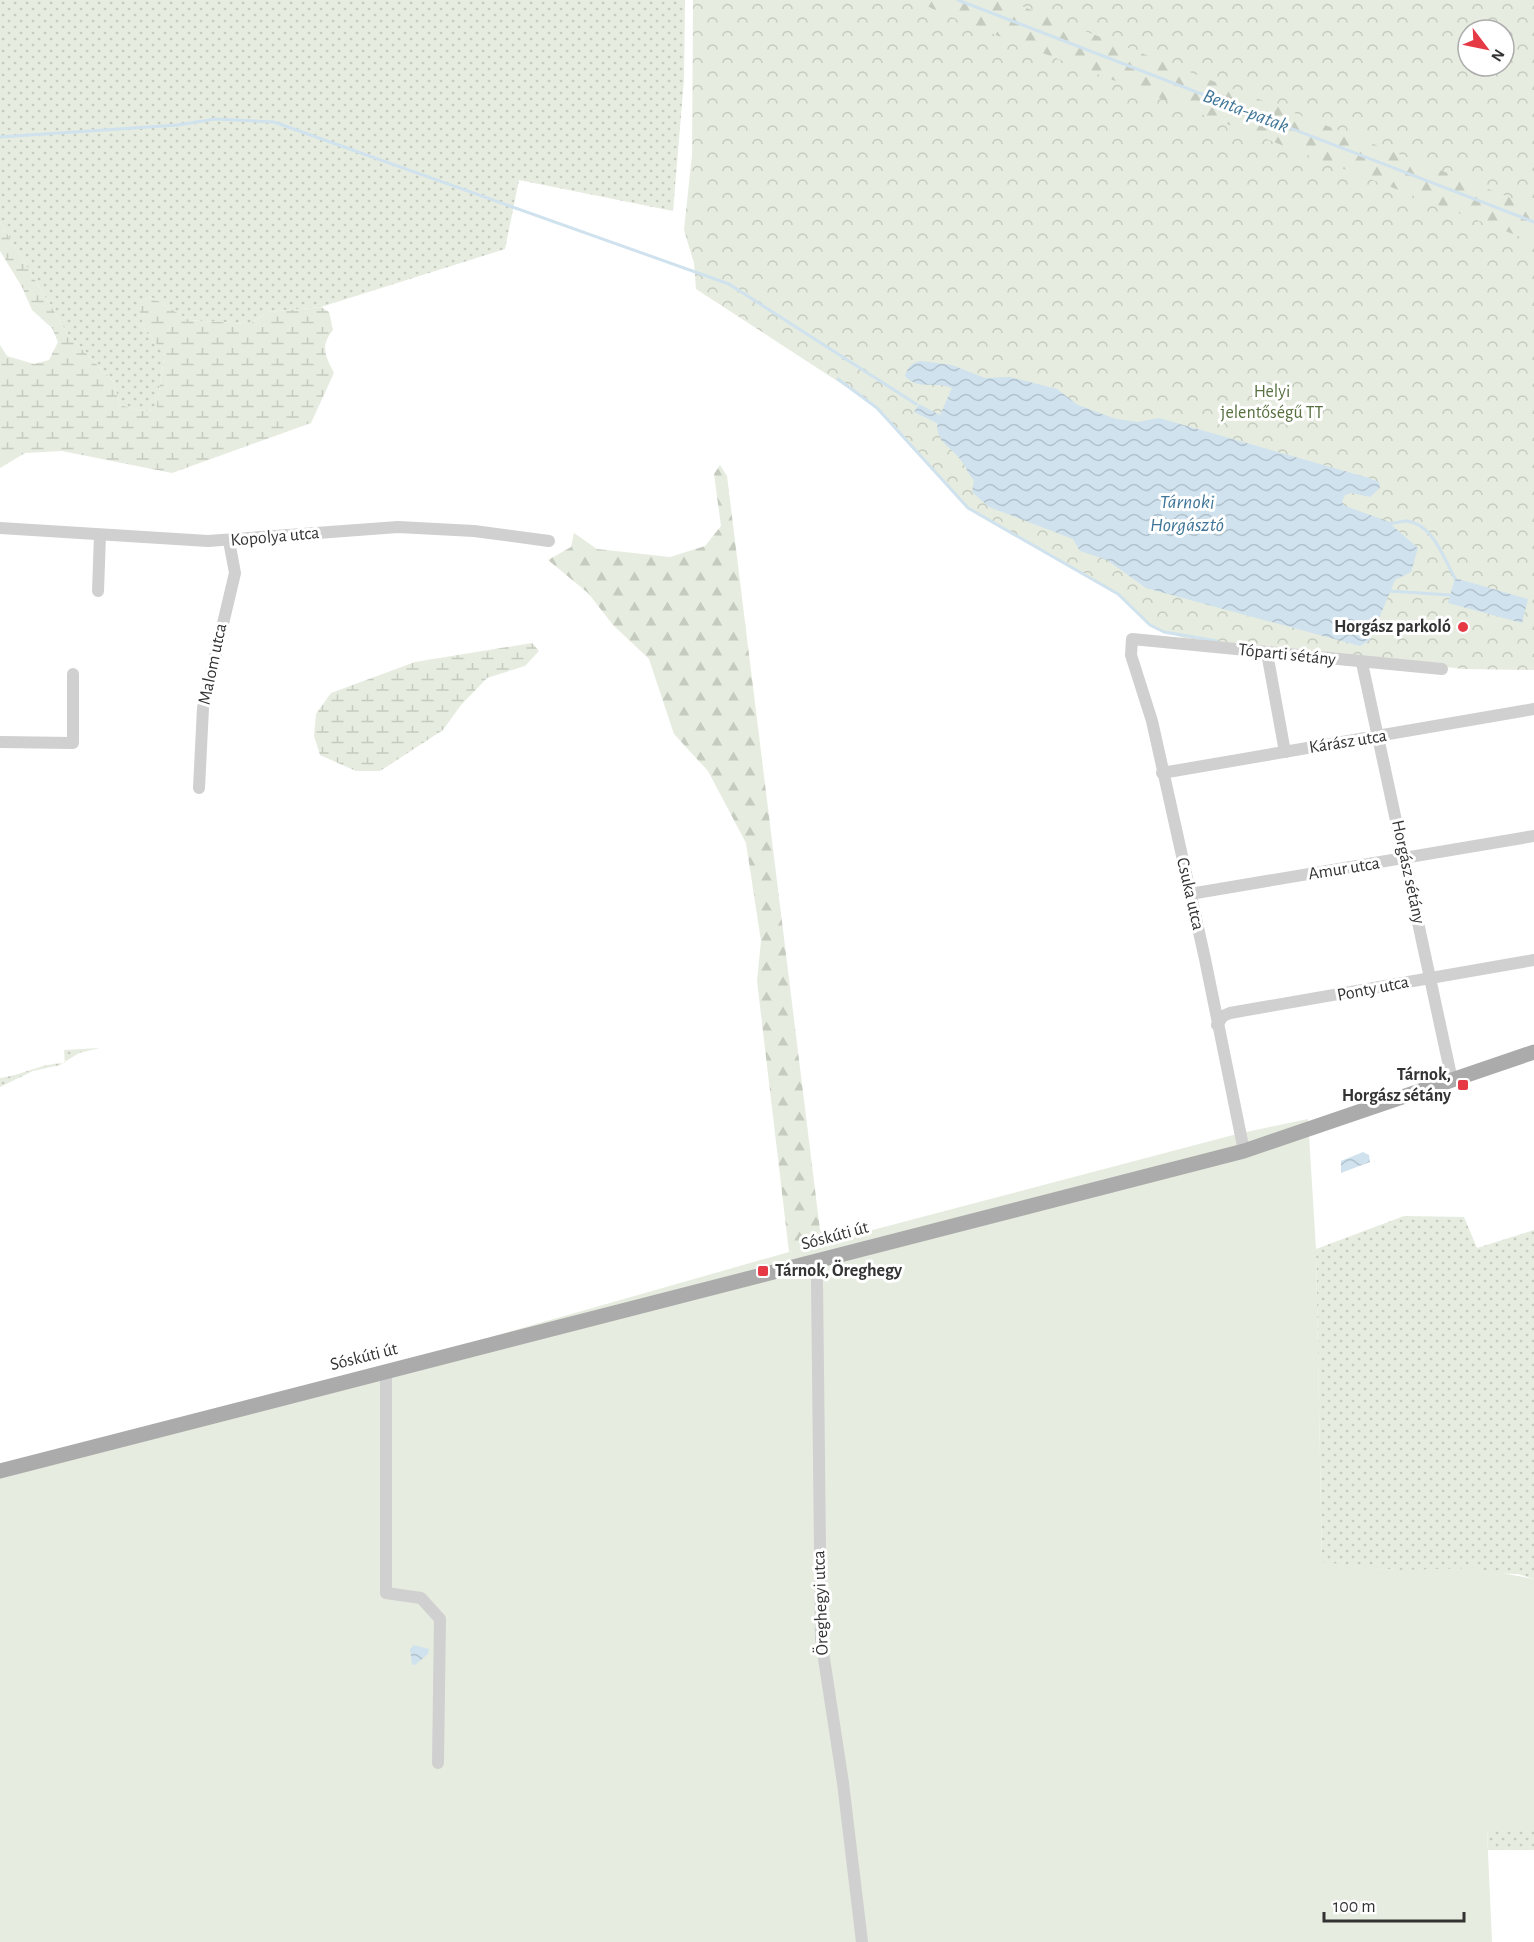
<svg xmlns="http://www.w3.org/2000/svg" width="1534" height="1942" font-family="'Alegreya Sans',sans-serif">
  <style>
    .grass { fill: url(#grass-dots) }
    .forest { fill: url(#forest-firs) }
    .wetland { fill: url(#wetland-marsh) }
    .park { fill: url(#park-crowns); fill-rule: evenodd }
    .garden { fill: #e6ecdf }
    .water { fill: url(#water-waves) }
    .lines { fill: none; stroke-linecap: round; stroke-linejoin: round }
    .stream { stroke: #cfe2ee; stroke-width: 3 }
    .minor { stroke: #d0d0d0; stroke-width: 12 }
    .major { stroke: #ababab; stroke-width: 15 }
    .poi-dot { fill: #e63946; stroke: #fff; stroke-width: 2 }
    .labels { text-anchor: middle; dominant-baseline: central; stroke-width: 6; stroke-linejoin: round; paint-order: stroke }
    .park-label { font-size: 18px; fill: #56703f; stroke: #fff }
    .street-label { font-size: 18px; fill: #333; stroke: #fff }
    .poi-label { font-size: 18px; font-weight: bold; fill: #333; stroke: #fff; text-anchor: end }
    .water-label { font-size: 20px; font-style: italic; fill: #3f7597; stroke: #fff }
  </style>
  <defs>
    <pattern id="grass-dots" width="8" height="8" patternUnits="userSpaceOnUse" patternTransform="scale(1.5)"><rect width="8" height="8" fill="#e6ecdf"/><path d="M2 2h.1M6 6h.1" fill="none" stroke="#c6cbc0" stroke-width="1.8" stroke-linecap="round"/></pattern>
    <pattern id="forest-firs" width="22" height="20" patternUnits="userSpaceOnUse" patternTransform="scale(1.5)"><rect width="22" height="20" fill="#e6ecdf"/><path d="M5 1l3.5 6h-7zM16 11l3.5 6h-7z" fill="#c6cbc0"/></pattern>
    <pattern id="wetland-marsh" width="20" height="14" patternUnits="userSpaceOnUse" patternTransform="scale(1.5)"><rect width="20" height="14" fill="#e6ecdf"/><path d="M1 5h8M5 5V1M11 12h8M15 12V8" fill="none" stroke="#c6cbc0"/></pattern>
    <pattern id="park-crowns" width="20" height="18" patternUnits="userSpaceOnUse" patternTransform="scale(1.5)"><rect width="20" height="18" fill="#e6ecdf"/><path d="M2 6a3 3 0 1 1 6 0M12 15a3 3 0 1 1 6 0" fill="none" stroke="#c6cbc0"/></pattern>
    <pattern id="water-waves" width="16" height="10" patternUnits="userSpaceOnUse" patternTransform="scale(1.5)"><rect width="16" height="10" fill="#cfe2ee"/><path d="M0 5q4-4 8 0t8 0" fill="none" stroke="#b2c2cd"/></pattern>
  </defs>
  <rect width="100%" height="100%" fill="#fff"/>
  <g class="grass">
    <path d="M 0,0 L 685,0 L 684,80 L 673,211 L 519,180 L 505,249 L 321,307 L 269,312 L 250,324 L 189,320 L 151,297 L 138,302 L 145,331 L 165,352 L 156,410 L 141,411 L 120,405 L 113,381 L 69,336 L 0,222 Z"/>
    <path d="M 100,1048 L 79,1053 L 60,1065 L 33,1071 L 0,1087 L 0,1078 C 23,1075 41,1063 65,1063 L 64,1050 Z"/>
    <path d="M 1404,1216 L 1464,1217 L 1477,1248 L 1534,1230 L 1534,1579 L 1518,1574 L 1395,1570 L 1322,1563 L 1316,1249 Z"/>
    <path d="M 1487,1829 L 1534,1829 L 1534,1850 L 1488,1850 Z"/>
  </g>
  <g class="forest">
    <path d="M 845,0 L 1218,0 L 1534,159 L 1534,317 Z"/>
    <path d="M 720,465 L 727,476 L 820,1230 L 832,1242 L 789,1252 L 757,981 L 761,941 L 746,843 L 708,771 L 674,734 L 649,659 L 613,625 L 588,593 L 548,560 L 571,547 L 574,533 L 597,549 L 670,557 L 705,546 L 721,526 L 714,474 Z"/>
  </g>
  <g class="wetland">
    <path d="M 0,222 L 69,336 L 113,381 L 120,405 L 141,411 L 156,410 L 165,353 L 145,331 L 137,302 L 151,297 L 189,320 L 250,324 L 269,312 L 321,307 L 329,312 L 333,330 C 320,346 325,355 334,373 L 311,423 L 172,473 L 62,451 L 25,453 L 0,468 L 0,345 L 7,356 L 34,364 L 49,360 L 58,342 L 52,328 L 32,310 L 22,287 L 0,251 Z"/>
    <path d="M 532,643 L 539,651 L 525,666 L 487,678 L 461,705 L 443,730 L 380,771 L 356,771 L 320,755 L 314,736 L 316,714 L 331,693 L 415,662 Z"/>
  </g>
  <g class="park">
    <path d="M 693,0 L 913,0 L 970,25 L 1534,242 L 1534,670 L 1463,669 L 1184,638 L 1164,632 L 1150,624 L 1118,594 L 968,508 L 877,407 L 696,289 L 694,263 L 684,230 L 692,155 Z"/>
    <path d="M 1006,0 L 1534,0 L 1534,207 ZM 1468,30 L 1504,30 L 1504,66 L 1468,66 Z"/>
  </g>
  <path class="garden" d="M 1308,1119 L 1316,1249 L 1322,1562 L 1395,1570 L 1475,1568 L 1534,1579 L 1534,1829 L 1487,1830 L 1492,1942 L 0,1942 L 0,1467 L 399,1363 L 789,1252 L 1237,1134 Z"/>
  <g class="water">
    <path d="M 921,361 L 952,365 L 985,378 L 1010,377 L 1057,389 L 1078,405 L 1116,419 L 1138,422 L 1159,418 L 1369,478 L 1379,482 L 1380,488 L 1370,497 L 1352,493 L 1345,495 L 1342,502 L 1345,506 L 1387,521 L 1418,548 L 1411,572 L 1395,580 L 1370,640 L 1360,646 L 1146,588 L 1107,560 L 1080,551 L 1073,539 L 989,507 L 972,492 L 974,480 C 967,473 966,466 960,459 C 950,446 937,443 937,423 L 914,412 L 919,404 L 940,415 L 952,388 C 936,381 918,391 905,376 C 908,366 912,363 921,361 Z"/>
    <path d="M 1455,578 L 1528,599 L 1522,623 L 1448,603 Z"/>
    <path d="M 1363,1152 L 1369,1155 L 1370,1162 L 1341,1173 L 1341,1161 Z"/>
    <path d="M 414,1645 L 429,1649 L 428,1654 L 415,1665 L 412,1664 L 410,1649 Z"/>
  </g>
  <g class="lines">
    <g class="stream">
      <path d="M 958,0 L 1534,222"/>
      <path d="M 0,137 L 178,125 L 215,119 L 274,122 L 729,284 L 916,404"/>
      <path d="M 838,379 L 877,408 L 968,508 L 1118,594 L 1150,625 L 1164,632 L 1217,641"/>
      <path d="M 1388,523 C 1394,524 1400,521 1407,521 C 1434,525 1443,558 1455,578"/>
      <path d="M 1389,591 L 1450,595"/>
    </g>
    <g class="minor">
      <path d="M 0,528 L 208,541 L 398,527 L 474,531 L 549,541"/>
      <path d="M 98,591 L 100,535"/>
      <path d="M 1267,653 L 1285,752"/>
      <path d="M 1362,663 L 1452,1080"/>
      <path d="M 0,742 L 73,743 L 73,674"/>
      <path d="M 1162,773 L 1534,709"/>
      <path d="M 199,788 L 203,708 L 235,573 L 229,541"/>
      <path d="M 1190,894 L 1534,836"/>
      <path d="M 1217,1025 L 1223,1016 L 1230,1013 L 1534,960"/>
      <path d="M 1244,1151 L 1205,959 L 1152,721 L 1131,655 L 1132,639 L 1442,669"/>
      <path d="M 815,1261 L 817,1281 L 821,1639 L 843,1783 L 862,1942"/>
      <path d="M 386,1371 L 386,1593 L 421,1598 L 440,1619 L 438,1763"/>
    </g>
    <path class="major" d="M 0,1471 L 1244,1151 L 1534,1052"/>
  </g>
  <g class="poi-dot">
    <circle cx="1463" cy="627" r="6"/>
    <rect x="1457" y="1079" width="12" height="12" rx="3"/>
    <rect x="757" y="1265" width="12" height="12" rx="3"/>
  </g>
  <g class="labels">
    <g class="park-label">
      <text x="1272" y="392">Helyi<tspan x="1272" dy="21">jelentőségű TT</tspan></text>
    </g>
    <g class="street-label">
      <text transform="translate(275 537) rotate(-5)">Kopolya utca</text>
      <text transform="translate(1287 655) rotate(6)">Tóparti sétány</text>
      <text transform="translate(213 664) rotate(-78)">Malom utca</text>
      <text transform="translate(1348 742) rotate(-9)">Kárász utca</text>
      <text transform="translate(1344 869) rotate(-9)">Amur utca</text>
      <text transform="translate(1408 872) rotate(78)">Horgász sétány</text>
      <text transform="translate(1190 894) rotate(77)">Csuka utca</text>
      <text transform="translate(1373 989) rotate(-11)">Ponty utca</text>
      <text transform="translate(835 1236) rotate(-15)">Sóskúti út</text>
      <text transform="translate(364 1357) rotate(-14)">Sóskúti út</text>
      <text transform="translate(821 1603) rotate(-92)">Öreghegyi utca</text>
    </g>
    <g class="poi-label">
      <text x="1451" y="627">Horgász parkoló</text>
      <text x="1451" y="1075">Tárnok,<tspan x="1451" dy="21">Horgász sétány</tspan></text>
      <text x="775" y="1271" text-anchor="start">Tárnok, Öreghegy</text>
    </g>
    <g class="water-label">
      <text transform="translate(1246 111) rotate(21)">Benta-patak</text>
      <text x="1187" y="502">Tárnoki<tspan x="1187" dy="23">Horgásztó</tspan></text>
    </g>
  </g>
  <g transform="translate(1486 48) rotate(122)"><circle r="28" fill="#ffffff" stroke="#adadad" stroke-width="1.5"/>
  <path d="M0-4.5L10 22L0 15L-10 22Z" fill="#e63946"/>
  <text y="-9" font-size="16" font-weight="bold" text-anchor="middle" fill="#333333">N</text>
  </g>
  <path d="M1324 1912v9h140v-9" fill="none" stroke="#333333" stroke-width="3"/>
  <text x="1333" y="1912" font-size="18" fill="#333333" stroke="#ffffff" stroke-width="4.5" paint-order="stroke">100 m</text>
</svg>
